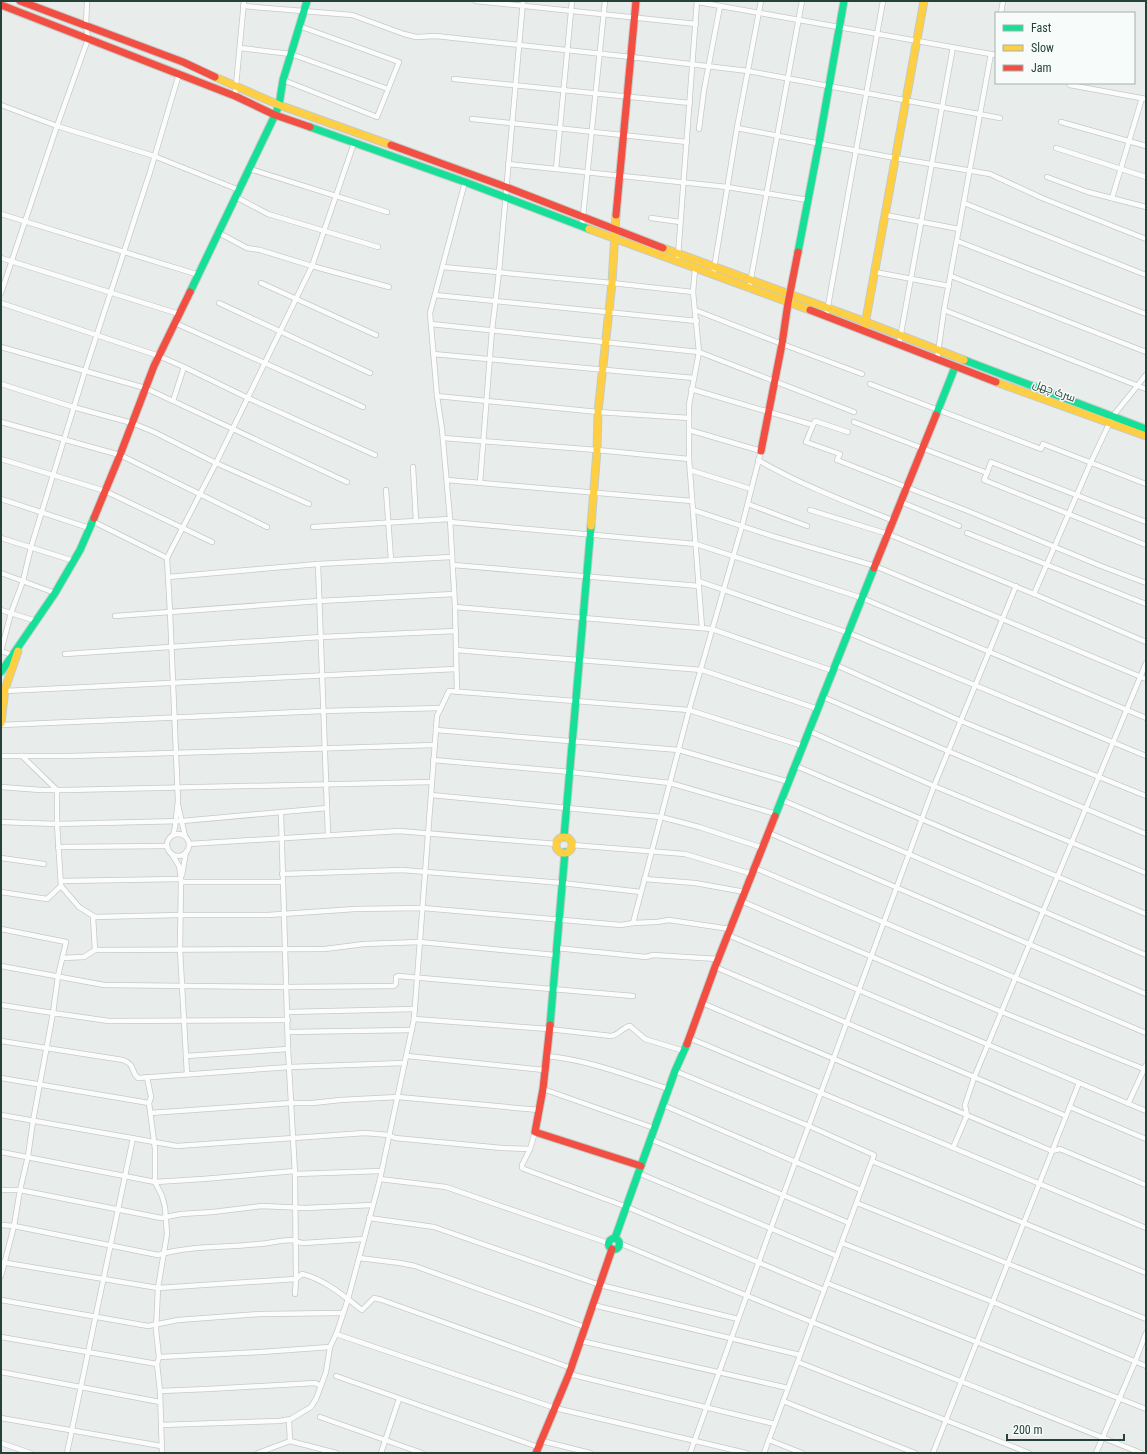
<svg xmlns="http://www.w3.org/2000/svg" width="1147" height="1454" font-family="'Roboto Condensed',Cairo,sans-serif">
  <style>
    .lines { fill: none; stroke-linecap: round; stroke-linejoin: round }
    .street-casing { stroke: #c5cac8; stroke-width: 6 }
    .fast-casing { stroke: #c3cbc8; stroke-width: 9 }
    .slow-casing { stroke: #c3cbc8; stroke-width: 9 }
    .jam-casing { stroke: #c3cbc8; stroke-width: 9 }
    .street { stroke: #fcfcfc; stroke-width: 4.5 }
    .fast { stroke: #16e098; stroke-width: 7 }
    .slow { stroke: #ffcf43; stroke-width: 7 }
    .jam { stroke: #f24e42; stroke-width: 7 }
    .labels { text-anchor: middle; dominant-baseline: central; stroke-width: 3; stroke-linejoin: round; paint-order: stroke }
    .street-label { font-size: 11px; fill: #24423a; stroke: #f7fbf9 }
  </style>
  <rect width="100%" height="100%" fill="#e8edeb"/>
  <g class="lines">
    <defs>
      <g id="street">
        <path d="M 476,1 L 696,24"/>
        <path d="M 698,2 L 996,55"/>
        <path d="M 243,6 L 352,15 L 404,34 L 416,37 L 436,36 L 631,57 L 748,71 L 1000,118"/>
        <path d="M 1001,13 L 1003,1"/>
        <path d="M 240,48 L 291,54 L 388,89"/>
        <path d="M 454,79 L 690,103"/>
        <path d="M 283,80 L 377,117 L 399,62 L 299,26"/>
        <path d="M 1069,83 L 1070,85 L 1146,99"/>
        <path d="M 235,96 L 244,1"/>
        <path d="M 1,105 L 57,126 L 154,156 L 239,190"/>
        <path d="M 472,119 L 687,142"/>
        <path d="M 1061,122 L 1146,146"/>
        <path d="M 737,128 L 895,158 L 990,174 L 1042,198 L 1146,239"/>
        <path d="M 699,129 L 704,90 L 720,6"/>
        <path d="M 1056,148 L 1146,177"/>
        <path d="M 508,164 L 727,187 L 808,200"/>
        <path d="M 250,169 L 387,212"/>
        <path d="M 556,169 L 572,1"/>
        <path d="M 1047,177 L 1088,192 L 1146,207"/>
        <path d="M 236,197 L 268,214 L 378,247"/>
        <path d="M 1112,198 L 1142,98"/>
        <path d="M 964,203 L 1146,275"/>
        <path d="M 1,214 L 199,275"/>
        <path d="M 885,215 L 959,229"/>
        <path d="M 651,218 L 680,222"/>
        <path d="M 582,226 L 605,1"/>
        <path d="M 219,233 L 247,248 L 260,250 L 312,266 L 389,287"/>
        <path d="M 957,241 L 1146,314"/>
        <path d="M 678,256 L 697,1"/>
        <path d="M 1,258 L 179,314"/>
        <path d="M 443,267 L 612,283 L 693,292"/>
        <path d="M 695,269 L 693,292 L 699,352 L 689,405 L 689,459 L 702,628"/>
        <path d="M 875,272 L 949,286"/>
        <path d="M 713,275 L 737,128 L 761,1"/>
        <path d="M 951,276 L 1146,352"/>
        <path d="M 261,283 L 376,335"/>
        <path d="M 749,289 L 802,1"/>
        <path d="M 1,293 L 57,126 L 88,39 L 86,26 L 87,1"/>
        <path d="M 435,295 L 697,321"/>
        <path d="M 1,303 L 159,356 L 184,367 L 173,401 L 145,388 L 1,347"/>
        <path d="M 219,303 L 370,373"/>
        <path d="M 695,310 L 782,344 L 862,374"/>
        <path d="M 944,310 L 1146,389"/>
        <path d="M 826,317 L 883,1"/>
        <path d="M 175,323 L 363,407"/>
        <path d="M 431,324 L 699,352 L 854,412"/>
        <path d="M 899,344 L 953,47"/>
        <path d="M 433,354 L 694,378"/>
        <path d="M 937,360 L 944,310 L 991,54"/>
        <path d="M 184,367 L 248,398 L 375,455"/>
        <path d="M 1,384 L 73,407 L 132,423 L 154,432 L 216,463 L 309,504"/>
        <path d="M 870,384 L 1041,449 L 1043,444 L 1146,484"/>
        <path d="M 691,389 L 813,425 L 806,442 L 840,454 L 837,460 L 968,511 L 1101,566 L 1146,583"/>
        <path d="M 437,396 L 598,412 L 689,418"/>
        <path d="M 173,401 L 347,482"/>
        <path d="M 1,422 L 120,455 L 267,527"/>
        <path d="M 854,422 L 987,473 L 984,480 L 1146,545"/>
        <path d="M 813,425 L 815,421 L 848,432"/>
        <path d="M 443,438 L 597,450 L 689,459"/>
        <path d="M 1,459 L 105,491 L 212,542"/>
        <path d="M 758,460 C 801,485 847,502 894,521"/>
        <path d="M 413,467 L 416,521"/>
        <path d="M 690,470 L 751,489"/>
        <path d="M 987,473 L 991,462 L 1146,522"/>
        <path d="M 447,480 L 692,501"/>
        <path d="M 480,483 L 492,330 L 499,272 L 523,1"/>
        <path d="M 386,490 L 391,560"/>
        <path d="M 1,499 L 89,528"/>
        <path d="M 901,502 L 959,526"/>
        <path d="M 748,504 L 807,526"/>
        <path d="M 693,510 L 772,536 L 875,566 L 1146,679"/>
        <path d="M 810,510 L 888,534 L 1034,594 L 1146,642"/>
        <path d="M 92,521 L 167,558"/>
        <path d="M 450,522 L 696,544 L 862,598 L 1146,718"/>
        <path d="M 313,527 L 450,519"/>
        <path d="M 967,533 L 1146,604"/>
        <path d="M 1,538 L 74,561"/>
        <path d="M 318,564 L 328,835"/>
        <path d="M 453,565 L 699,586"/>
        <path d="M 1,573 L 55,593"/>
        <path d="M 168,577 L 318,564 L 452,557"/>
        <path d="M 698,581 L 849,633 L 1146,756"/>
        <path d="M 1034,594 L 1091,462 L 1110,422 L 1113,416 L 1146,375"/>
        <path d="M 455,607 L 712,629 L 833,671"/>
        <path d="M 1,610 L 36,621"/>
        <path d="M 115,616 L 319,601 L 454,594"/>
        <path d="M 456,650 L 702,670 L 818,709"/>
        <path d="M 65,654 L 321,637 L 456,631"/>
        <path d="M 12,655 L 1,651 L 11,613 L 23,581 L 31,547 L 85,371 L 150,172 L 179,74"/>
        <path d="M 836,665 L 961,721 L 1146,796"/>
        <path d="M 5,691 L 456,669"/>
        <path d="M 457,692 L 455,607 L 450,519 L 442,429 L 437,396 L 430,313 L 465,182"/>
        <path d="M 823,697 L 948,751 L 1146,834"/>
        <path d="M 1,725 L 323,711 L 441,708"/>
        <path d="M 436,730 L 679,750 L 789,782"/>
        <path d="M 809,731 L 934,786 L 1146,873"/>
        <path d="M 1,756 L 71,756 L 435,745"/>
        <path d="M 22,756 L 57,790 L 57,824 L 61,886 L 79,907 L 95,917"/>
        <path d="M 433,760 L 570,772 L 670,783 L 776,814"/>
        <path d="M 796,766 L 1146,914"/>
        <path d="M 1,787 L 41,790 L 66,790 L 432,782"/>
        <path d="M 431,795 L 661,817 L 699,827 L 763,848"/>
        <path d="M 782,800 L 1146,955"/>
        <path d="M 178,805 L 185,836"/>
        <path d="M 281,813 L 288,1049 L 295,1174 L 296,1279 L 295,1294"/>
        <path d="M 1,822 L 57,824 L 182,821 L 327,808"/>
        <path d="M 769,833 L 1146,994"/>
        <circle cx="178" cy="845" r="11"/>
        <path d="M 173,835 L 175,827 L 178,801 L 170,612 L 167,558 L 216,463 L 312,266 L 354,143"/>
        <path d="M 189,844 L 399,831 L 557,844"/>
        <path d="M 572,845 L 685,854 L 752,874"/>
        <path d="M 58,847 L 167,846"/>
        <path d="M 171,853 L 179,866 L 181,879 L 180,950 L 187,1074"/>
        <path d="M 1,858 L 44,864"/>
        <path d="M 755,868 L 1146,1033"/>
        <path d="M 282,874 L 402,870 L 562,883 L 641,892"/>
        <path d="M 182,875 L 186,852"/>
        <path d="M 644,879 L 695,883 L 745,892"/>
        <path d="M 61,881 L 181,879"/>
        <path d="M 181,882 L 283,882"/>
        <path d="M 1,892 L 47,899 L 61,886"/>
        <path d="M 741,901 L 1002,1012 L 1144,1069"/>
        <path d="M 633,923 L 689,710 L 742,526 L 761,451 L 689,430"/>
        <path d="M 1,929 L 66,942 L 58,976 L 53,1013 L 1,1005"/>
        <path d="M 728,935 L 1146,1111"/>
        <path d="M 556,948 L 646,957 L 653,955 L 718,959"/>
        <path d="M 95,950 L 325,949 L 364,944 L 420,942 L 555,955"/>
        <path d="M 62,958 L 84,957 L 95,950 L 93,917 L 180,915 L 268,915 L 355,909 L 423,908 L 621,925 L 633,923 L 657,922 L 669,920 L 730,929"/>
        <path d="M 1,966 L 104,985 L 286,987 L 394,986 L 396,984 L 396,977 L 398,976 L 633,996"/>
        <path d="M 715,967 L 1066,1116"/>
        <path d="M 702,1003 L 1052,1151 L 1060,1149 L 1146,1185"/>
        <path d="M 287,1012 L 415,1009"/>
        <path d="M 414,1019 L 549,1029 L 611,1036 C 619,1035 623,1027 630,1026 L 645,1039 L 684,1051"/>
        <path d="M 288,1032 L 412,1030"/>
        <path d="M 689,1038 L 1146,1228"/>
        <path d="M 1,1041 L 123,1060 C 136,1065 130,1071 138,1078 L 290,1067 L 405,1063"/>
        <path d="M 186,1056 L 288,1049"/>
        <path d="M 407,1056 L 544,1070"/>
        <path d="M 547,1056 C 589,1060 629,1076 669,1089"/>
        <path d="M 675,1071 L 809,1126 L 874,1155 L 764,1453"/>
        <path d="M 147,1077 L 151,1097 L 149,1103 L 155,1149 L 155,1182 L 162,1196 L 165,1207 L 167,1234 L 158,1288 L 156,1330 L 159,1357 L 157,1364 L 160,1391 L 162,1453"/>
        <path d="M 1,1078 L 149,1103"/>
        <path d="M 543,1089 L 654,1128"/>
        <path d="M 1128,1104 L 1146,1065"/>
        <path d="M 663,1105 L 861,1190"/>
        <path d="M 1070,1107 L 1146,1139"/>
        <path d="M 150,1113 L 291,1103 L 313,1103 L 340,1100 L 398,1097 L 539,1110"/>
        <path d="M 1,1115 L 177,1146 L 365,1133 L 389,1135 L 395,1138 L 502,1148 L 530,1149"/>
        <path d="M 535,1132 L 530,1149 L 522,1165 L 522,1168 L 524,1169 L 627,1207 L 824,1290"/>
        <path d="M 650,1139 L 849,1223"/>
        <path d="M 953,1148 L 967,1115 L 965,1105 L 974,1078 L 1146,663"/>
        <path d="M 1,1152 L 155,1182 L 203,1179 L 295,1171"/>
        <path d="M 872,1161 L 1146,1273"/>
        <path d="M 638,1173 L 837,1256"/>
        <path d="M 295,1174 L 381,1171"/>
        <path d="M 380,1179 L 446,1187 L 608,1243"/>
        <path d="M 1,1190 L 20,1190 L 161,1218 L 181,1214 L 213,1212 L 262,1206 L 305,1208 L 373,1205"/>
        <path d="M 857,1203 L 1146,1319"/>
        <path d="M 369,1218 L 434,1227 L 600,1285 L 738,1319"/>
        <path d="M 1,1225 L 14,1226 L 158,1255 C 191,1245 225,1248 259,1244 C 270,1243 282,1240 293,1240 C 297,1241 299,1243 304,1243 L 364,1239"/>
        <path d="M 619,1243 C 792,1316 967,1383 1141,1453"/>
        <path d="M 842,1243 L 993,1302 L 1146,1366"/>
        <path d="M 359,1258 L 380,1179 L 414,1019 L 437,716 L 449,691 L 689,710 L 803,746"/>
        <path d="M 1,1262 L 158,1288 L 296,1279 L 302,1274 C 324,1279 344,1296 362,1310 L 374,1298 L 382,1300 L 571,1368"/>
        <path d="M 1,1276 L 14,1226 L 20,1190 L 28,1156 L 33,1121 L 53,1013 L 109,1021 L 288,1020"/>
        <path d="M 827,1283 L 1146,1409"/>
        <path d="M 1,1300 L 148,1326 L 178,1320 L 261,1314 L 343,1313"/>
        <path d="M 593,1305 L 800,1355"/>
        <path d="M 336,1334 L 555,1408 L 746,1453"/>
        <path d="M 1,1337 L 157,1364"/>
        <path d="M 581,1341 L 788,1388"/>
        <path d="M 159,1357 L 261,1352 L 330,1347"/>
        <path d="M 798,1362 L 1029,1453"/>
        <path d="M 1,1372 L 160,1402"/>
        <path d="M 569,1374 L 775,1424"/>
        <path d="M 336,1376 L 538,1447"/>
        <path d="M 160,1391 L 208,1389 L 315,1383 L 321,1386"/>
        <path d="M 783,1401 L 915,1453"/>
        <path d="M 320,1417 L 422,1453"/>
        <path d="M 1,1418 L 161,1446"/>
        <path d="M 289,1420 L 290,1441"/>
        <path d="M 161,1425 L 279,1421 L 291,1419 L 311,1407 L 316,1399 L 326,1372 L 330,1347 L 337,1332 L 348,1299 L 359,1258 L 400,1263 L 415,1266 L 585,1327"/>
        <path d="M 769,1440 L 802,1453"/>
        <path d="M 542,1441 L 590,1453"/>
        <path d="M 1,1443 L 30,1453"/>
        <path d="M 67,1453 L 133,1138"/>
        <path d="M 258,1453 L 290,1441 L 336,1453"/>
        <path d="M 381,1453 L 399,1399"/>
        <path d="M 690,1453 L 771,1228 L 934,786 L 1016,586"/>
        <path d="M 933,1453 L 1079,1083"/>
        <path d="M 1096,1453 L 1135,1362 L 1146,1333"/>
      </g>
      <g id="fast">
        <path d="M 310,127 L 465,182 L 589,229"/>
        <path d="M 798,252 L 819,143 L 844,1"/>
        <path d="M 190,292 L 275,115 L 279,105 L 283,80 L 307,1"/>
        <path d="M 964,360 L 1146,429"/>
        <path d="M 936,415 L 955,367"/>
        <path d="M 1,672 L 55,593 L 80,550 L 94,518"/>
        <path d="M 775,816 L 874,568"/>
        <path d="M 564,837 L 591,526"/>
        <path d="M 550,1025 L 565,852"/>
        <path d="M 615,1238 L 675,1071 L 687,1044"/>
        <circle cx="614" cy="1244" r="5.5"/>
      </g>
      <g id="slow">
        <path d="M 215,77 L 279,105 L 391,145"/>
        <path d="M 589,229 L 810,310"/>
        <path d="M 663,248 L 866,322 L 964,360"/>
        <path d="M 864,330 L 924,1"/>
        <path d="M 996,382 L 1146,436"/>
        <path d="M 591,526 L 597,450 L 598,412 L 612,283 L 616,215"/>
        <path d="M 1,723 L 5,689 L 18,651"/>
        <circle cx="564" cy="845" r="8"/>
      </g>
      <g id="jam">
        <path d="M 20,1 L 183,62 L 215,77"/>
        <path d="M 1,5 L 235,96 L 275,115 L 310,127"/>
        <path d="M 391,145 L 506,187 L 663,248"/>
        <path d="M 616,215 L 636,1"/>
        <path d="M 810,310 L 996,382"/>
        <path d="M 761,451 L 782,344 L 788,303 L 798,252"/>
        <path d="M 94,518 L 120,455 L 154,366 L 190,292"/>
        <path d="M 874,568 L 936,415"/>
        <path d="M 550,1025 L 543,1089 L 535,1132 L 641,1166"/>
        <path d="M 687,1044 L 715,967 L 775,816"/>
        <path d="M 536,1453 L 569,1374 L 612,1249"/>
      </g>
    </defs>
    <use href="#street" class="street-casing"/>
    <use href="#fast" class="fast-casing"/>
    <use href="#slow" class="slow-casing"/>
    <use href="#jam" class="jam-casing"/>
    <use href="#street" class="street"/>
    <use href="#fast" class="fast"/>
    <use href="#slow" class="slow"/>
    <use href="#jam" class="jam"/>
  </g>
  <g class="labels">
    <g class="street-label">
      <text transform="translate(1054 391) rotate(20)">سرک چهل</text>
    </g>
  </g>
  <rect width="1147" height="1454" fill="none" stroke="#24423a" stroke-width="4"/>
  <rect x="995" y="12" width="140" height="72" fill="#f7fbf9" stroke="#a3b1ad"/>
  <rect x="1003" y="25" width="20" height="6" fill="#16e098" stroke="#a3b1ad"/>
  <text x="1031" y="32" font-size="12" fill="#24423a">Fast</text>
  <rect x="1003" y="45" width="20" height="6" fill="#ffcf43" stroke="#a3b1ad"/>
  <text x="1031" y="52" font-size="12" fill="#24423a">Slow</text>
  <rect x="1003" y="65" width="20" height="6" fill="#f24e42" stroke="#a3b1ad"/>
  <text x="1031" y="72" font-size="12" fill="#24423a">Jam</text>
  <path d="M1007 1434v6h117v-6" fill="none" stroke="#24423a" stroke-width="2"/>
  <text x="1013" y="1434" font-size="12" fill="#24423a" stroke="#f7fbf9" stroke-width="3" paint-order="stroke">200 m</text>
</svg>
